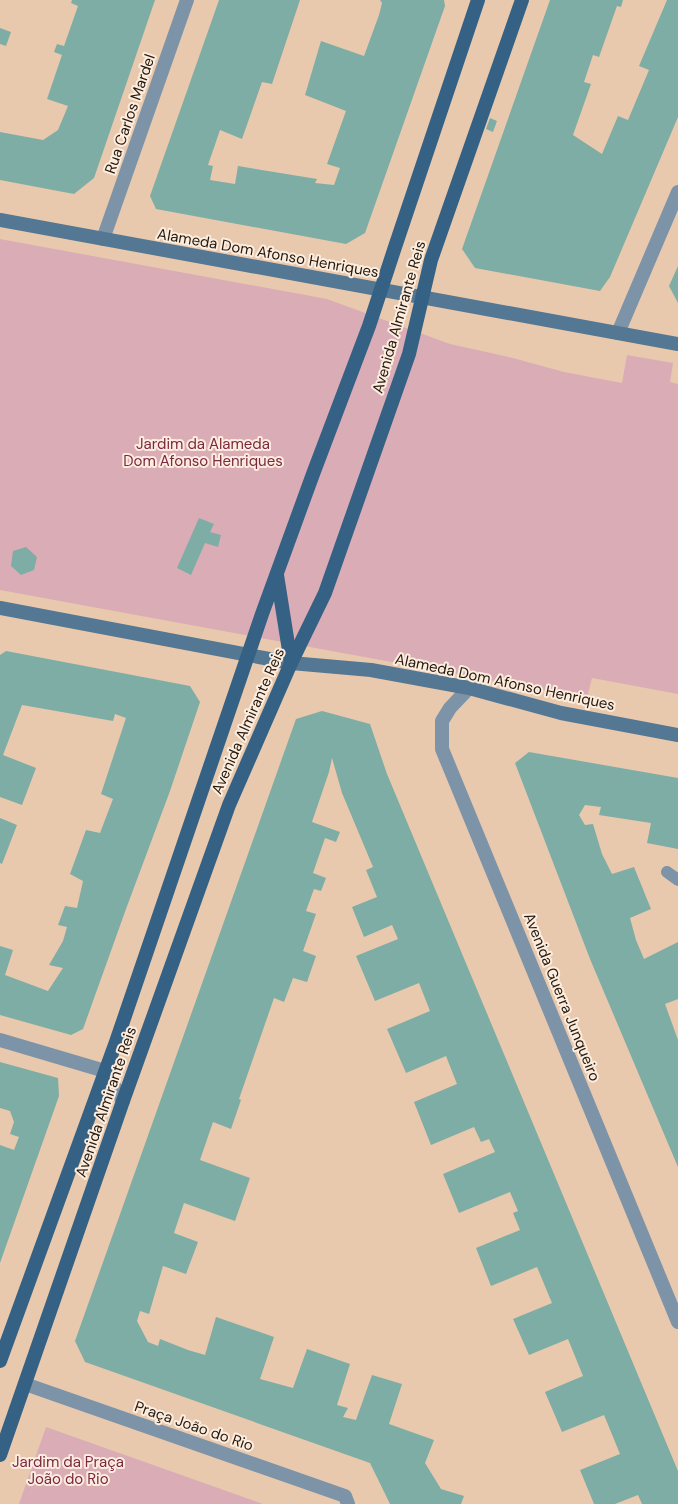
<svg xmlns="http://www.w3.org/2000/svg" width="678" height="1504" font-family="'DM Sans',sans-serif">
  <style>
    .green { fill: #daacb6 }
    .building { fill: #7eada5 }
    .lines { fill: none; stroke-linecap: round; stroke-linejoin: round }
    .service { stroke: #7d94a8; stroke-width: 12 }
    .minor { stroke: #7d94a8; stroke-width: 14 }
    .secondary { stroke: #547793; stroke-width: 14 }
    .primary { stroke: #356184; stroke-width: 14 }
    .labels { text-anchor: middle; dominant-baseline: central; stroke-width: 4; stroke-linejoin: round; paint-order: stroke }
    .street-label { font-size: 15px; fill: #23180d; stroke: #fdeddf }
    .park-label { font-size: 15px; fill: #7c2844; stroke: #fdeddf }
  </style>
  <rect width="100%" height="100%" fill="#e8c9ad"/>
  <g class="green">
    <path d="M 0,239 L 327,299 L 450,344 L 513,358 L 564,372 L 622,383 L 627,355 L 673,363 L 670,382 L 678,384 L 678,694 L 592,678 L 587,698 L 0,590 Z"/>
    <path d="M 46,1427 L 263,1504 L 19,1504 Z"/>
  </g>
  <g class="building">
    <path d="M 72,0 L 155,0 L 94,178 L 74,194 L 0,180 L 0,132 L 43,140 L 58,130 L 68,106 L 47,99 L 62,55 L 54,52 L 57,44 L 64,46 L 78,6 L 71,3 Z"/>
    <path d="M 219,0 L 300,0 L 272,84 L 262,82 L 242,139 L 220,130 L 208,165 L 213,166 L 210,180 L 235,184 L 238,166 L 317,179 L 315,183 L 334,185 L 340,168 L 327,164 L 346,111 L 305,95 L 321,41 L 364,56 L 379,15 L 382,3 L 380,0 L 444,0 L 445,6 L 365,233 L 346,244 L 156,209 L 150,196 Z"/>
    <path d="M 550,0 L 623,0 L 621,7 L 617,6 L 599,57 L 593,55 L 584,82 L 591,84 L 573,135 L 602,154 L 618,116 L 628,120 L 649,70 L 639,66 L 667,0 L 678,0 L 678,117 L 610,277 L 600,291 L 475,268 L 462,249 Z"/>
    <path d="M 0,28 L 11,32 L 6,46 L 0,44 Z"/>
    <path d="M 490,118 L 497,121 L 493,132 L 486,129 Z"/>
    <path d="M 678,266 L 678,303 L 669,286 Z"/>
    <path d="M 199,518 L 214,524 L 210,532 L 221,535 L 218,547 L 205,543 L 191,575 L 177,568 Z"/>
    <path d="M 26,547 L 37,557 L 34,570 L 21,575 L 11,566 L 13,551 Z"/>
    <path d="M 6,651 L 190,686 L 200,702 L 170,791 L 126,909 L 83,1029 L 71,1035 L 0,1015 L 0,946 L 13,950 L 5,975 L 48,991 L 63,968 L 49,965 L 63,941 L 67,927 L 58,925 L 65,906 L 77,908 L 83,881 L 70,874 L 86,830 L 100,833 L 113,799 L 101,794 L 126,718 L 115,714 L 113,721 L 22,705 L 3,755 L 36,768 L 22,805 L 0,797 L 0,655 Z"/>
    <path d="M 322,711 L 370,724 L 387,774 L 678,1471 L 678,1504 L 642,1504 L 638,1495 L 615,1504 L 594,1504 L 580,1470 L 620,1454 L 604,1415 L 562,1432 L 545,1392 L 583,1376 L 568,1339 L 529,1355 L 513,1319 L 552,1303 L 537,1267 L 491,1286 L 476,1248 L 520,1230 L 513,1213 L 518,1211 L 510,1192 L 459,1213 L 443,1174 L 495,1152 L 489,1139 L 481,1142 L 474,1127 L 431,1145 L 414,1102 L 457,1084 L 446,1056 L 406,1073 L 387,1029 L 430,1011 L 419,983 L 375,1001 L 356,956 L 398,939 L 392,925 L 364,937 L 352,907 L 377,897 L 366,870 L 373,867 L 342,793 L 332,758 L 329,772 L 312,822 L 340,832 L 336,842 L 325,838 L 313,873 L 326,878 L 321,891 L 314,889 L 306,911 L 316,914 L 303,951 L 316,956 L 307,982 L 293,978 L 284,1002 L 274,998 L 239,1099 L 241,1100 L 231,1129 L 213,1122 L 200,1160 L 250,1178 L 235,1221 L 184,1203 L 174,1233 L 198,1242 L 186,1274 L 163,1266 L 149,1314 L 140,1311 L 137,1321 L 148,1342 L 158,1346 L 160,1339 L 188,1350 L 205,1355 L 216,1317 L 274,1337 L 260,1379 L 293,1388 L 307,1349 L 350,1364 L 337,1405 L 348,1408 L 343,1417 L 356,1420 L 372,1375 L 402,1384 L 389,1424 L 434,1440 L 425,1463 L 441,1489 L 464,1496 L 461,1504 L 390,1504 L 370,1463 L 85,1362 L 75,1341 L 296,719 Z"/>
    <path d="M 529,752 L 678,778 L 678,849 L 647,843 L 651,823 L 599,815 L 601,807 L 585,805 L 579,815 L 585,825 L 593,824 L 602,854 L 612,874 L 634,867 L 651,909 L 630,918 L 636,940 L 644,959 L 678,942 L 678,999 L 665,1004 L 678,1040 L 678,1167 L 590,959 L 515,763 Z"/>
    <path d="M 0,818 L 17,825 L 2,864 L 0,863 Z"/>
    <path d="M 0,1062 L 58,1078 L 59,1096 L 0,1263 L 0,1145 L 14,1150 L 19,1137 L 10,1134 L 14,1122 L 10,1111 L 0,1108 Z"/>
  </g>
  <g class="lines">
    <path class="service" d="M 667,872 L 678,880"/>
    <g class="minor">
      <path d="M 103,239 L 187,0"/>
      <path d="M 618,333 L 678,192"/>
      <path d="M 469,688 L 450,708 L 442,721 L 442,749 L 678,1322"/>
      <path d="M 0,1040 L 105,1071 L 123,1101"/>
      <path d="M 25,1384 L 345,1496 L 348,1504"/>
    </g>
    <g class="secondary">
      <path d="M 0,220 L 678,344"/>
      <path d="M 0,608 L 291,663 L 371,670 L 469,688 L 561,713 L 678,735"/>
    </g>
    <g class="primary">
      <path d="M 277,575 L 291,663"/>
      <path d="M 0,1361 L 116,1042 L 262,614 L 313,474 L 369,326 L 395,247 L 478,0"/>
      <path d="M 0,1455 L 123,1101 L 229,805 L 291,663 L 325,593 L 409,354 L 431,260 L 522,0"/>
    </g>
  </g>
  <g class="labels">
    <g class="street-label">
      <text transform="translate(130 114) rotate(-71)">Rua Carlos Mardel</text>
      <text transform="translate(268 253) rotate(10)">Alameda Dom Afonso Henriques</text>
      <text transform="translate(399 317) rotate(-74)">Avenida Almirante Reis</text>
      <text transform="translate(505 682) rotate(12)">Alameda Dom Afonso Henriques</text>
      <text transform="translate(248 721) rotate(-66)">Avenida Almirante Reis</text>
      <text transform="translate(562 997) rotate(68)">Avenida Guerra Junqueiro</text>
      <text transform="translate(106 1102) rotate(-71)">Avenida Almirante Reis</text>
      <text transform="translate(194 1426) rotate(19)">Praça João do Rio</text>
    </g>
    <g class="park-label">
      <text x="203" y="444">Jardim da Alameda<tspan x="203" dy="17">Dom Afonso Henriques</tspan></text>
      <text x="68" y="1462">Jardim da Praça<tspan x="68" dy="17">João do Rio</tspan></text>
    </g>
  </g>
</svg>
